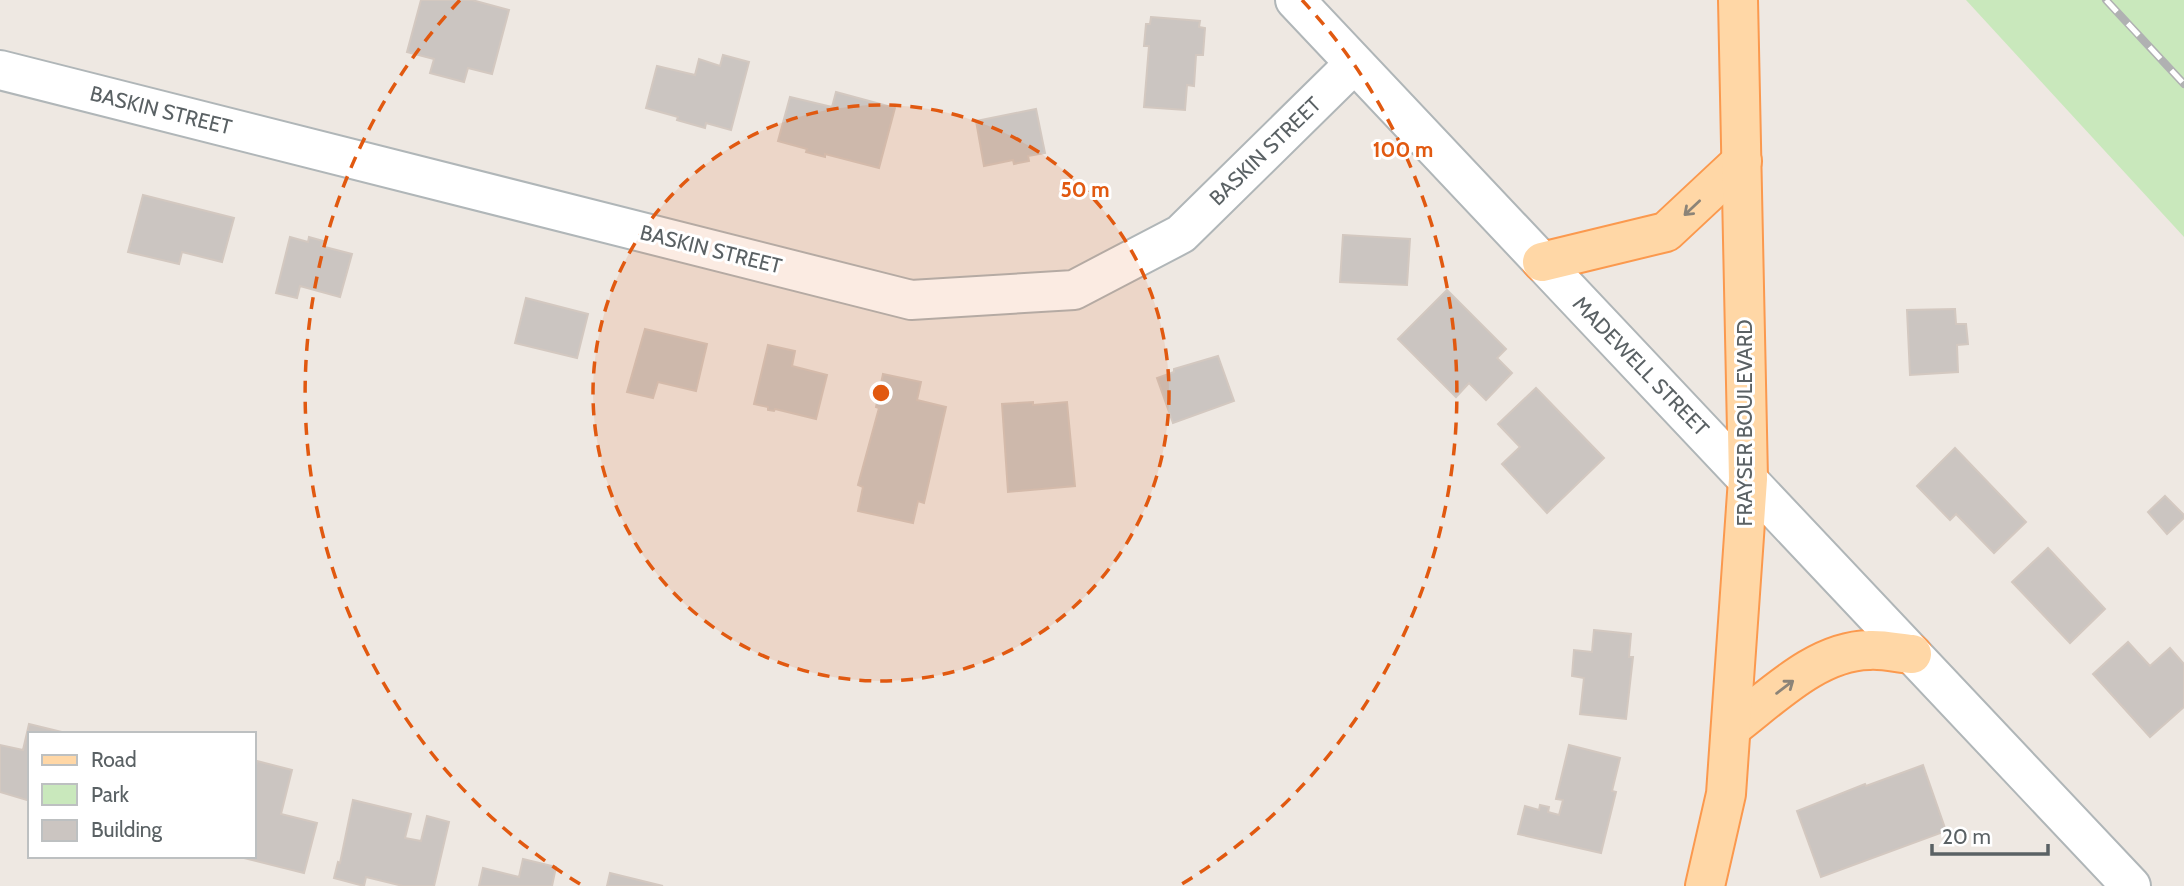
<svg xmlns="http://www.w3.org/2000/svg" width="2184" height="886" font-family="Cabin,sans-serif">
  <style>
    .green { fill: #c9e8bc }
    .building { fill: #cbc5c1; stroke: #d3c8c0; stroke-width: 2 }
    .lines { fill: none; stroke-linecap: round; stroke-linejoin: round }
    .minor-casing { stroke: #b0b6b8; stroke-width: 42 }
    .major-casing { stroke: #fb994e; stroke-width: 42 }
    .minor { stroke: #fff; stroke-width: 38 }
    .major { stroke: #ffd7a6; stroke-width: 38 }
    .rail-casing { stroke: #b0b1b2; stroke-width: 8 }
    .rail { stroke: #fff; stroke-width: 5; stroke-dasharray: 16; stroke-linecap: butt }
    .oneway { stroke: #8c8478 }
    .ring { fill: none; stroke: #e15910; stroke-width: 3.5; stroke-dasharray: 12 9 }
    .labels { text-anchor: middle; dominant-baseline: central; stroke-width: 6; stroke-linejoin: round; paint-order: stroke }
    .street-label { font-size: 21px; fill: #5a6164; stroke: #fff }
    .centre { fill: #e15910; stroke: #fff; stroke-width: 3.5 }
    .ring-label { font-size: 21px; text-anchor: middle; font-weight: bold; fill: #e15910; stroke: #fff; stroke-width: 6; stroke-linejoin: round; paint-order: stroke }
  </style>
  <rect width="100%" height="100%" fill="#eee8e2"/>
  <path class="green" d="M 1966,0 L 2184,0 L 2184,237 Z"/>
  <g class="building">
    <path d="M 421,0 L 472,0 L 509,10 L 492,74 L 468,68 L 464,82 L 430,73 L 434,59 L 407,52 Z"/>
    <path d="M 1151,17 L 1200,21 L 1199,27 L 1205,28 L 1203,55 L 1196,55 L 1194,86 L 1187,85 L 1185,110 L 1144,107 L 1149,46 L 1144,46 L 1146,24 L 1150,24 Z"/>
    <path d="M 723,55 L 749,62 L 731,130 L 706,123 L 705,128 L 677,120 L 678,117 L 646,108 L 657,66 L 695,75 L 699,59 L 720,66 Z"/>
    <path d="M 836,92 L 895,108 L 879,168 L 825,154 L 825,157 L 806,152 L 807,149 L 778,141 L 790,97 L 832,107 Z"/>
    <path d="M 1036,109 L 1045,153 L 1028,156 L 1029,161 L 1014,164 L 1013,160 L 984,166 L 976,121 Z"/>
    <path d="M 143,195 L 234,218 L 222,262 L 182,252 L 179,264 L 128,252 Z"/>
    <path d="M 1343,235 L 1410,239 L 1407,285 L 1340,282 Z"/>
    <path d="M 290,237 L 308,242 L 309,237 L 323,241 L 321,246 L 352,254 L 340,297 L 300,286 L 297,298 L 276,293 Z"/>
    <path d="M 1447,290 L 1506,349 L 1497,358 L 1512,373 L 1486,400 L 1469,383 L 1456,397 L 1398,339 Z"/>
    <path d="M 526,298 L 588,314 L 577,358 L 515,343 Z"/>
    <path d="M 1955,309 L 1956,324 L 1966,324 L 1968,344 L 1957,345 L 1958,372 L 1910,375 L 1907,310 Z"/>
    <path d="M 645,329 L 707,344 L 696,391 L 658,382 L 653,398 L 627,392 Z"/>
    <path d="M 768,345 L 795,351 L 792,366 L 827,375 L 816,419 L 775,409 L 774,411 L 768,410 L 768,407 L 754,404 Z"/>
    <path d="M 1218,356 L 1234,401 L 1173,423 L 1157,378 L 1174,372 L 1174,369 Z"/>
    <path d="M 883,374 L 921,382 L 917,400 L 946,407 L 924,503 L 918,501 L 913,523 L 858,511 L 863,487 L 858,485 L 879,408 L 876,407 Z"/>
    <path d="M 1536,388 L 1604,458 L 1547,513 L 1502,464 L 1520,447 L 1498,424 Z"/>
    <path d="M 1033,402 L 1033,405 L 1067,402 L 1075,486 L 1008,492 L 1002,404 Z"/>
    <path d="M 1955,448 L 2026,522 L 1994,553 L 1956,514 L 1950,520 L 1917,486 Z"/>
    <path d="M 2165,496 L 2184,515 L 2184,518 L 2167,534 L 2148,512 Z"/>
    <path d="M 2048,548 L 2105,609 L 2070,643 L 2012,582 Z"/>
    <path d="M 1594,630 L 1631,634 L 1629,657 L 1633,657 L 1626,719 L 1580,714 L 1584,678 L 1572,676 L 1574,650 L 1592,652 Z"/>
    <path d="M 2128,642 L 2150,666 L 2170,648 L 2184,664 L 2184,707 L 2150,737 L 2093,674 Z"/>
    <path d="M 29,724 L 70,734 L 30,734 L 30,801 L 0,792 L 0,745 L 23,750 Z"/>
    <path d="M 1569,745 L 1620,758 L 1612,791 L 1616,792 L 1601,853 L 1518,834 L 1525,806 L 1539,810 L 1540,805 L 1549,807 L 1548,812 L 1559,815 L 1563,800 L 1556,799 Z"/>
    <path d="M 257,761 L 292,770 L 281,814 L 317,823 L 304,873 L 236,856 L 254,856 L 254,774 Z"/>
    <path d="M 1923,765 L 1946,831 L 1821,877 L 1797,811 L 1865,784 L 1866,786 Z"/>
    <path d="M 353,800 L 411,814 L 405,838 L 421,841 L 427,816 L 449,822 L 434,886 L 403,886 L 366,877 L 364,886 L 334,878 L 338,862 L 340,863 Z"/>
    <path d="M 523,859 L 556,867 L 552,886 L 479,886 L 483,868 L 519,877 Z"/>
    <path d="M 610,873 L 663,886 L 607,886 Z"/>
  </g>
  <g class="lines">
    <defs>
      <g id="minor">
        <path d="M 1295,0 L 2131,886"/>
        <path d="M 0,70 L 911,300 L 1074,290 L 1181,234 L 1354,64"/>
      </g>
      <g id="major">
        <path d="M 1542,262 L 1666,232 L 1742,161"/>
        <path d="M 1731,728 C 1771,698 1816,651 1869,650 C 1883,649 1899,653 1912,654"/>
        <path d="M 1705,886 L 1726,794 L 1748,479 L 1738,0"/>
      </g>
    </defs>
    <use href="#minor" class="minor-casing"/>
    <use href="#major" class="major-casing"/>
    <use href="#minor" class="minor"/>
    <use href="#major" class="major"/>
    <defs>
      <path id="rail" d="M 2106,0 L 2184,84"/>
    </defs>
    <use href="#rail" class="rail-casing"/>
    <use href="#rail" class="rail"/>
  </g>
  <defs><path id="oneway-shaft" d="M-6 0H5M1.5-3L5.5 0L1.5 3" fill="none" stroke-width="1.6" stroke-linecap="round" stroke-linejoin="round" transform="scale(1.75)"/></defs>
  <g class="oneway">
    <use href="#oneway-shaft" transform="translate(1692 208) rotate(137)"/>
    <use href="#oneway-shaft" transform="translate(1785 687) rotate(-37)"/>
  </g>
  <circle cx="881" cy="393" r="288" fill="#e15910" fill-opacity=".12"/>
  <g class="ring">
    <circle cx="881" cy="393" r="288"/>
    <path d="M580 884A576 576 0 0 1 460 0M1302 0A576 576 0 0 1 1182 884"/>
  </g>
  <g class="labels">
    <g class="street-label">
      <text transform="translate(161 110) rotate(14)">BASKIN STREET</text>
      <text transform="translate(1265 151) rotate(-44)">BASKIN STREET</text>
      <text transform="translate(711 249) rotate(14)">BASKIN STREET</text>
      <text transform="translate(1641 366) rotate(46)">MADEWELL STREET</text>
      <text transform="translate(1744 423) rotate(-90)">FRAYSER BOULEVARD</text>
    </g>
  </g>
  <circle cx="881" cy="393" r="10" class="centre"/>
  <g class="ring-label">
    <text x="1403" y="157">100 m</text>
    <text x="1085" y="197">50 m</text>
  </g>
  <rect x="28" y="732" width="228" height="126" fill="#ffffff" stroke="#bdc0c1" stroke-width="2"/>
  <rect x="42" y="755" width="35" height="10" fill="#ffd7a6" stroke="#bdc0c1" stroke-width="2"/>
  <text x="91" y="767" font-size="21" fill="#5a6164">Road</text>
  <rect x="42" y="784" width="35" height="21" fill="#c9e8bc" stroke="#bdc0c1" stroke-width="2"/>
  <text x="91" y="802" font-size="21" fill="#5a6164">Park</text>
  <rect x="42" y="820" width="35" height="21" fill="#cbc5c1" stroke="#bdc0c1" stroke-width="2"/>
  <text x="91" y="837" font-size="21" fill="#5a6164">Building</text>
  <path d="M1932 844v10h116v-10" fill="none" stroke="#5a6164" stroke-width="3.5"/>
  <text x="1942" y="844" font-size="21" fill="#5a6164" stroke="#ffffff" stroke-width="5" paint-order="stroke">20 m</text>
</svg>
